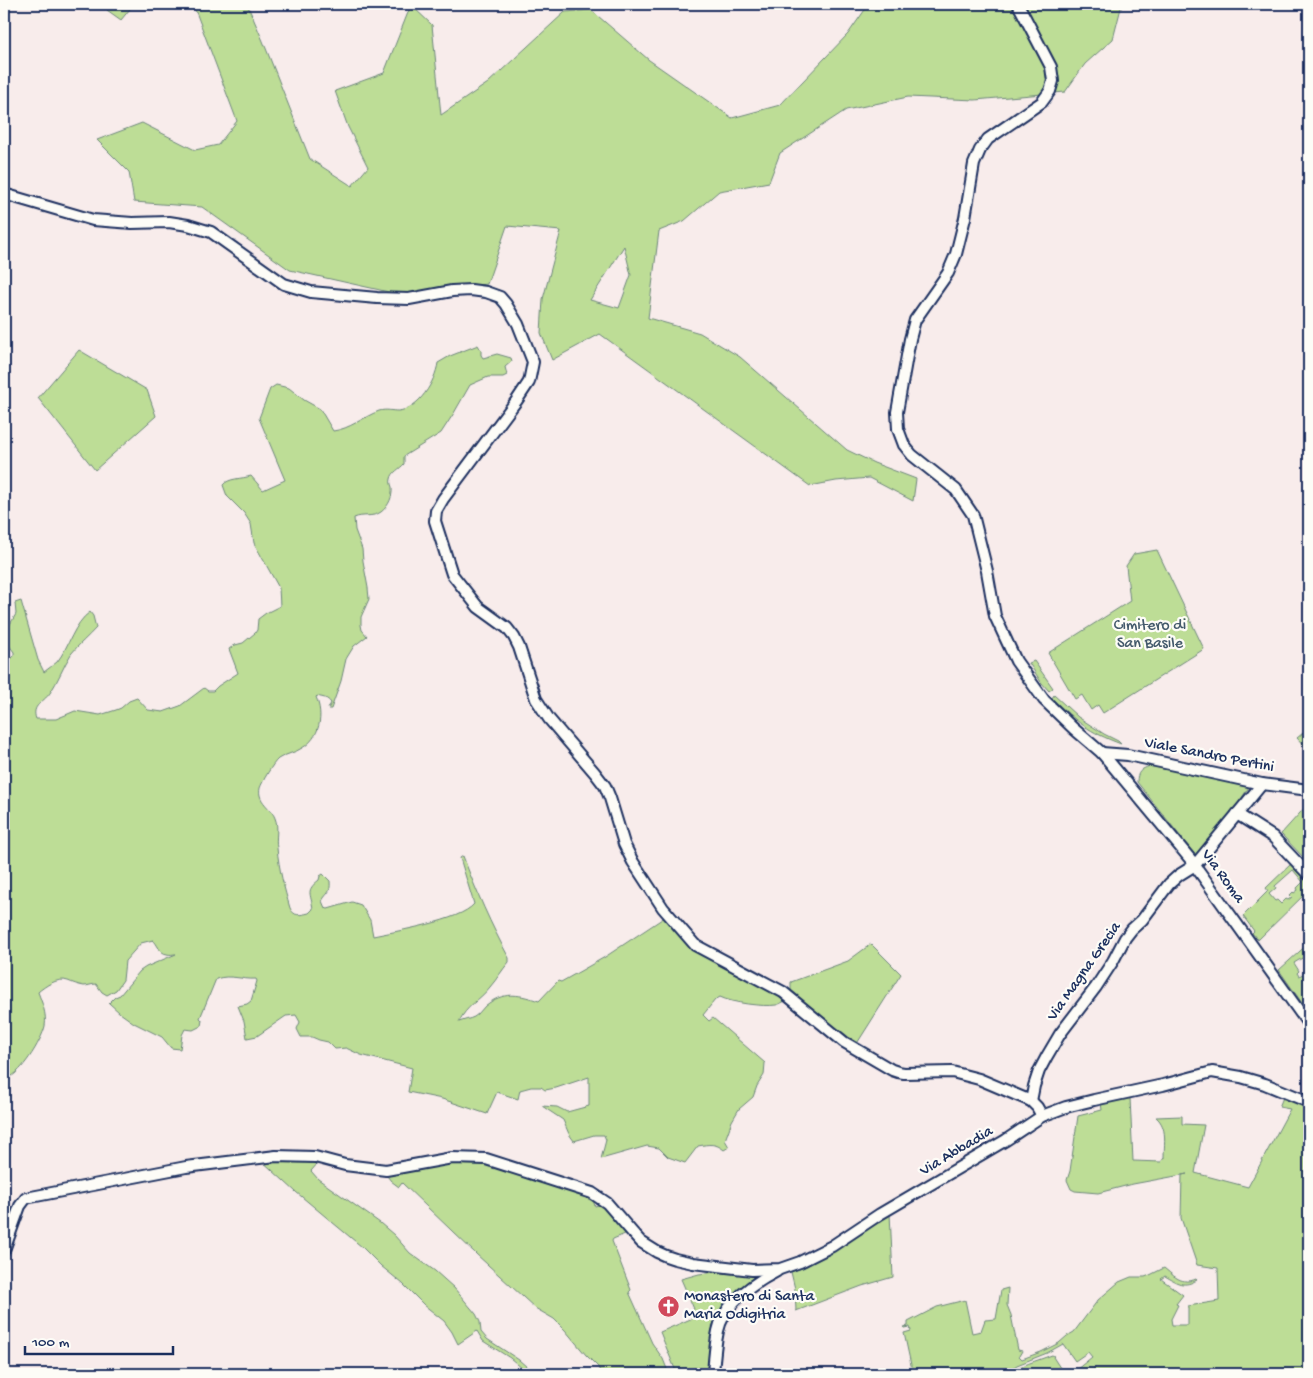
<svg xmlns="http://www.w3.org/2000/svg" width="1313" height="1378" font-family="'Gochi Hand',sans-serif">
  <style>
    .green { fill: #bddd96; stroke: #6c867a; fill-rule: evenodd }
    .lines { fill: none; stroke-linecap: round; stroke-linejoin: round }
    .minor-casing { stroke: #1b2f5e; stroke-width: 14 }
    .minor { stroke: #fdfcf7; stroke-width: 10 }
    .labels { text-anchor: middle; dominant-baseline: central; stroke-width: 4.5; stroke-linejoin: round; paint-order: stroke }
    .park-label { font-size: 16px; fill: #445a6c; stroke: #fdfcf7 }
    .street-label { font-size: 16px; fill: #1b2f5e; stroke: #fdfcf7 }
    .poi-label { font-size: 16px; fill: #1b2f5e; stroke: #fdfcf7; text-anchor: start }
  </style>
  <rect width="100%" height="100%" fill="#f8eceb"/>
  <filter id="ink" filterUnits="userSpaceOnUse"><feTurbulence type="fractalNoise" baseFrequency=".02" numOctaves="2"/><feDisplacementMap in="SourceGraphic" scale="10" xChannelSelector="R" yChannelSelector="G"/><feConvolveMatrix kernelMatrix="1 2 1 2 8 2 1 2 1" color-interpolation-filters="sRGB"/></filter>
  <g filter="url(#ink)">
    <g class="green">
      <path d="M 111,4 L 134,4 L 121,20 L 107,10 Z"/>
      <path d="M 193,4 L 247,4 L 263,41 L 310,159 L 352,186 L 368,167 L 348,127 L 335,91 L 384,73 L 411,5 L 432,25 L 441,115 L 488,83 L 565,12 L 591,10 L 649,60 L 732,118 L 780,105 L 848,34 L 869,4 L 1122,4 L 1113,39 L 1085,64 L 1065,92 L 975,100 L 908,97 L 846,110 L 780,153 L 769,182 L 719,191 L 684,221 L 659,231 L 648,318 L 700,333 L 740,357 L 847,450 L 874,463 L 916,479 L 913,501 L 869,478 L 836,481 L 810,486 L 600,334 L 552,360 L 541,333 L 543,299 L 561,231 L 507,226 L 487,284 L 398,294 L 290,270 L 202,207 L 134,202 L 129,172 L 97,140 L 142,123 L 195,150 L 218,145 L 237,121 ZM 624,246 L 631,275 L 619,308 L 590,300 Z"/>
      <path d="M 478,345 L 481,350 L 481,355 L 483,358 L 497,354 L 511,358 L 512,361 L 505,367 L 507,375 L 503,377 L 488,377 L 470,385 L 454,413 L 441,433 L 404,456 L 404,464 C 400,469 392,472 391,479 C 390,482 391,484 392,487 C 393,496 389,506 381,512 C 372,518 363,514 354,518 L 355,530 L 362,549 L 363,561 L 368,588 L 369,599 L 361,617 L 361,625 L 362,630 L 367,636 L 354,646 L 346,659 L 341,681 L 331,709 L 328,709 L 331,703 C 327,697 323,698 317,696 L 316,697 C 324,715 320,738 302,748 C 295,753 285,754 278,759 C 273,763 262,782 260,788 C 257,802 271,807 275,818 C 279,827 275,839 277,848 C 279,869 284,888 290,908 C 294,917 300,915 309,913 L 313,909 C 311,893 305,891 319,880 L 320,876 L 323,874 L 330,881 C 331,894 327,892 322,901 L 325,908 L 328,909 L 352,902 L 361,905 L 370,920 L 373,936 C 397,931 460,921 474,904 L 460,858 L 463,856 C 476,891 491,925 509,958 L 509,962 C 502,970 497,979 490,987 C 480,1000 466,1006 459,1022 C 464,1020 470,1019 474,1017 C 480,1014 483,1006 489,1003 C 506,991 521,995 539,1001 L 558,981 L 561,982 L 605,957 L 665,917 L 695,949 L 721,965 L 753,981 L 787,1000 C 783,1002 780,1004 776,1005 C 763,1007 732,1003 720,997 L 715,1000 L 703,1015 L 709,1021 L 713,1018 L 765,1063 L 764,1075 L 757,1086 L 753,1097 L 739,1109 L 732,1121 L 725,1140 L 729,1147 L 724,1150 C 716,1143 709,1144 698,1146 L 685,1163 L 668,1157 L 659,1148 L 647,1146 L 601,1159 L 606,1140 L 604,1135 L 594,1135 L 574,1141 L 569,1134 L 563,1120 L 542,1106 L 557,1107 L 567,1112 L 589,1106 L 589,1077 L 556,1088 L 545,1090 L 541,1087 L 531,1087 L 520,1090 L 518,1099 L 497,1092 L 487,1114 L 442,1099 L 408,1092 L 412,1068 L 361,1055 L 346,1048 L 335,1049 L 328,1042 L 319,1040 L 312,1037 L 301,1037 L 297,1029 L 300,1022 L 296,1015 L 286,1016 L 257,1036 L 247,1038 L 244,1021 L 238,1006 L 247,1004 L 251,1001 L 257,981 L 256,979 C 242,980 230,974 216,979 L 200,1018 L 202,1020 L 201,1026 L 193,1030 L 185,1029 L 182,1035 L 180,1049 L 171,1048 L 162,1037 L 134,1023 L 120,1013 L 109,1003 L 115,997 L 120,995 L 140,971 L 146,967 L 176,954 C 173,954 170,955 167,954 C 159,953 158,944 153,940 L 141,943 L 125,961 L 123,980 L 116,990 L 107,995 L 102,992 L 96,984 C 92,984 88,986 84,986 C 78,985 73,983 68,981 C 58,977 45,986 38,992 C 42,1003 47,1014 45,1026 C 42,1040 19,1079 4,1079 L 4,661 L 11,659 L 14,656 L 14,652 L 8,644 L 5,633 L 16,614 L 15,603 L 21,601 L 38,660 L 44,672 C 48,669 53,665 57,662 C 69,647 74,623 90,612 L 93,616 L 96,628 C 88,637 78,645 71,654 C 63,667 58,681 50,693 C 43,703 31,705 36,719 L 56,719 L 75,711 L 100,715 L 116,710 L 121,708 L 129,701 L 137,698 L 148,710 L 163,712 L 180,706 L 204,688 L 208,691 L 213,691 L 218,686 L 238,673 L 229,649 L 235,645 L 243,643 L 255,633 L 257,630 L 258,619 L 266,613 L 280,606 L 279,588 L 254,543 L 251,524 L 244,513 L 227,496 L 223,485 C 228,478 242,479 251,476 L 263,490 L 285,480 L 259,418 L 270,389 L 276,385 L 289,388 L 304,400 L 320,409 L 333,431 C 350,429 363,417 379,411 C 387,409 391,411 398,411 C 419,409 435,382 438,363 L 450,356 Z"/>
      <path d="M 79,350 L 147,390 L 156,416 L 95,470 L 38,398 Z"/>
      <path d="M 1157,550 L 1204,649 L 1103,713 L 1098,705 L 1091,710 L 1082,695 L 1075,699 L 1048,653 L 1130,601 L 1126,566 L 1134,554 Z"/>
      <path d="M 1034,661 L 1053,688 L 1049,691 L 1041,682 L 1029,663 Z"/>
      <path d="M 1054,695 L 1078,717 L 1104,734 L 1118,741 L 1121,744 C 1089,732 1076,722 1052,698 Z"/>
      <path d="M 1309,728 L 1309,732 L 1307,734 L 1309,737 L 1309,751 L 1297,738 Z"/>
      <path d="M 1150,766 L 1164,767 L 1251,784 L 1235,808 L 1197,857 L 1137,782 C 1137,772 1141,769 1150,766 Z"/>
      <path d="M 1309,803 L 1309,855 L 1305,859 L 1281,834 Z"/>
      <path d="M 1292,863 L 1309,881 L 1309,890 L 1258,940 L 1252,933 L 1254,931 L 1243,916 L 1268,891 L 1266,888 ZM 1293,870 L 1303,882 L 1297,888 L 1298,890 L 1294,893 L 1293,892 L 1290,895 L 1292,897 L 1288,900 L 1286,899 L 1281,904 L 1277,900 L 1275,901 L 1269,894 L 1276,888 L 1275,886 Z"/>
      <path d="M 1309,943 L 1309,954 L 1294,963 L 1299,971 L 1297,973 L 1299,976 L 1303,974 L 1309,983 L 1309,1013 L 1279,970 Z"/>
      <path d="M 871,944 L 901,974 L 856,1045 L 795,996 L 791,990 L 791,982 L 848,961 Z"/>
      <path d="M 1284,1095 L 1309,1105 L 1309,1374 L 1071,1374 L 1092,1357 L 1088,1352 L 1075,1361 L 1063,1344 L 1047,1353 L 1017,1365 L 1002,1374 L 973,1374 L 963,1370 L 955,1374 L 913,1374 L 904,1333 L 911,1331 L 910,1327 L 905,1328 L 904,1327 L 908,1326 L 908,1322 L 937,1307 L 965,1300 L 972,1333 L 981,1331 L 985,1320 L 996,1319 L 1001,1290 L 1008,1288 L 1007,1305 L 1011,1315 L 1018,1350 L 1022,1351 L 1019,1356 L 1022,1359 L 1041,1352 L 1059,1343 L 1067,1336 L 1074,1332 L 1098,1300 L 1119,1282 L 1131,1277 L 1145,1277 L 1150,1275 L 1164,1268 C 1175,1277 1182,1285 1196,1279 L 1197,1280 C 1184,1288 1177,1283 1165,1276 L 1161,1279 L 1183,1295 L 1176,1304 L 1178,1305 L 1171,1319 L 1172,1325 L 1188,1325 L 1188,1306 L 1219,1301 L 1218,1268 L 1197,1265 L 1181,1218 L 1182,1175 L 1187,1174 L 1133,1184 L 1098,1193 L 1075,1191 L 1071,1189 L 1067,1180 L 1070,1171 L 1078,1116 L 1102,1110 L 1101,1103 L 1130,1098 L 1133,1161 L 1161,1162 L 1164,1158 C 1164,1144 1168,1127 1156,1117 L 1182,1116 L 1182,1124 L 1204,1125 L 1195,1173 L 1248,1187 L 1290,1109 L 1279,1107 Z"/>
      <path d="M 278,1157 L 360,1168 L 470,1158 L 593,1195 L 593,1200 L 595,1206 L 602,1204 L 625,1230 L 625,1234 L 613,1239 L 612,1241 L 631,1290 L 629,1292 L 652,1343 L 663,1359 L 669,1374 L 601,1374 L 598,1367 L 586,1355 L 565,1330 L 554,1319 L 535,1308 L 476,1254 L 402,1183 L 399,1187 L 391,1181 L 387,1176 L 388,1174 L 319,1162 L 311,1171 L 318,1179 L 380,1223 L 394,1235 L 410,1253 L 435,1271 L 454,1288 L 476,1314 L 480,1322 L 481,1332 L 487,1339 L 519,1360 L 535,1374 L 529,1374 L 510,1358 L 483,1341 L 477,1331 L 458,1344 L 452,1332 L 444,1321 L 424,1305 L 403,1284 L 381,1266 L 362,1247 L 296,1192 L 260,1159 Z"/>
      <path d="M 890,1213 L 893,1277 L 862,1286 L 796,1311 L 795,1289 L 791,1272 L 807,1266 Z"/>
      <path d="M 723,1271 L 744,1273 L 752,1276 L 753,1278 L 729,1301 L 712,1326 L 714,1330 L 708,1374 L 677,1374 L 660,1332 L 693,1318 L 689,1312 L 694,1309 L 681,1279 L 699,1274 Z"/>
      <path d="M 1052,1355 L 1054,1356 L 1053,1357 L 1064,1374 L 1007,1374 C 1021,1365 1036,1361 1052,1355 Z"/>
    </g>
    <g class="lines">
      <defs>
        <g id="minor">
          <path d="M 1018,4 L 1051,67 L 1053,81 L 1050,91 L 1042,102 L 988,139 L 980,150 L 974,164 L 965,218 L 956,254 L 948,273 L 915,320 L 910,339 L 897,412 L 898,429 L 904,445 L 912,455 L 956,490 L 973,515 L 987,571 L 995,616 L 1016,661 L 1044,700 L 1074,729 L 1102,753 L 1191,860 L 1309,1025"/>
          <path d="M 4,194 L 93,220 L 132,223 L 169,222 L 188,225 L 211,232 L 284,284 L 311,292 L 377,298 L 409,299 L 452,291 L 471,290 L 486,292 L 500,297 L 506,304 L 518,324 L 533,362 L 529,382 L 517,400 L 443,499 L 436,511 L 435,521 L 452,574 L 478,607 L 507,628 L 514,637 L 519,647 L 536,699 L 549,719 L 595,773 L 605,786 L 610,798 L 624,844 L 633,862 L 663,908 L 695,945 L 783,992 L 844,1042 L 892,1070 L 898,1072 L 904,1073 L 952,1072 L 979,1079 L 1031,1101 L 1037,1107 L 1042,1116"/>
          <path d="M 1102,753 L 1128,755 L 1262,784 L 1309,790"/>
          <path d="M 1237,814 L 1273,837 L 1309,875"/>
          <path d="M 1031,1101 L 1034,1086 L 1039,1071 L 1047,1056 L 1060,1034 L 1096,987 L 1113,961 L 1125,938 L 1132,929 L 1142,920 L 1169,884 L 1179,875 L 1195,865 L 1262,784"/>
          <path d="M 4,1250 L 20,1206 L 26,1198 L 186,1167 L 276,1156 L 315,1157 L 345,1165 L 386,1170 L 452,1158 L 486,1159 L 592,1193 L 607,1203 L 632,1232 L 641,1242 L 657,1252 L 666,1256 L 675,1259 L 693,1263 L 752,1270 L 780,1269 L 800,1262 L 832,1246 L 880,1214 L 1006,1140 L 1042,1116 L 1066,1107 L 1094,1100 L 1163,1085 L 1212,1072 L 1241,1077 L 1265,1084 L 1309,1102"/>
          <path d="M 713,1374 C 714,1360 715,1345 718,1331 C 724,1303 754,1283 777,1271"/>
        </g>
      </defs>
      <use href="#minor" class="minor-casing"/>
      <use href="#minor" class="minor"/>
    </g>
  </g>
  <defs>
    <symbol id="church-disc" viewBox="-11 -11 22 22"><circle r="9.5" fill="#d1495b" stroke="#fdfcf7"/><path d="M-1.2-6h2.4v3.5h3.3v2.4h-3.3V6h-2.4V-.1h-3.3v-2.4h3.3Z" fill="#fff"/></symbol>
  </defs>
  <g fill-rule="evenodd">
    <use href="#church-disc" x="656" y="1294" width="25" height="25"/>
  </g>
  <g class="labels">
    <g class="park-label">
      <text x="1150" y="626">Cimitero di<tspan x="1150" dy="18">San Basile</tspan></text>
    </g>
    <g class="street-label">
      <text transform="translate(1209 756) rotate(11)">Viale Sandro Pertini</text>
      <text transform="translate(1222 877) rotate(54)">Via Roma</text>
      <text transform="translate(1085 972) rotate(-55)">Via Magna Grecia</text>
      <text transform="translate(957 1152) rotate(-31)">Via Abbadia</text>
    </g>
    <g class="poi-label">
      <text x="684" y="1297">Monastero di Santa<tspan x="684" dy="18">Maria Odigitria</tspan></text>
    </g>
  </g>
  <rect width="1313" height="1378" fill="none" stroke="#fdfcf7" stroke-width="20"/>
  <rect x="10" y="10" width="1293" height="1358" fill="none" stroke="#1b2f5e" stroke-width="2" filter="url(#ink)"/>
  <path d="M25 1346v8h148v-8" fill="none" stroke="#1b2f5e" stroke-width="2.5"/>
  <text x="32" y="1346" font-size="15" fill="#1b2f5e" stroke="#fdfcf7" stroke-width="4" paint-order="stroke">100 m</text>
</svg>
